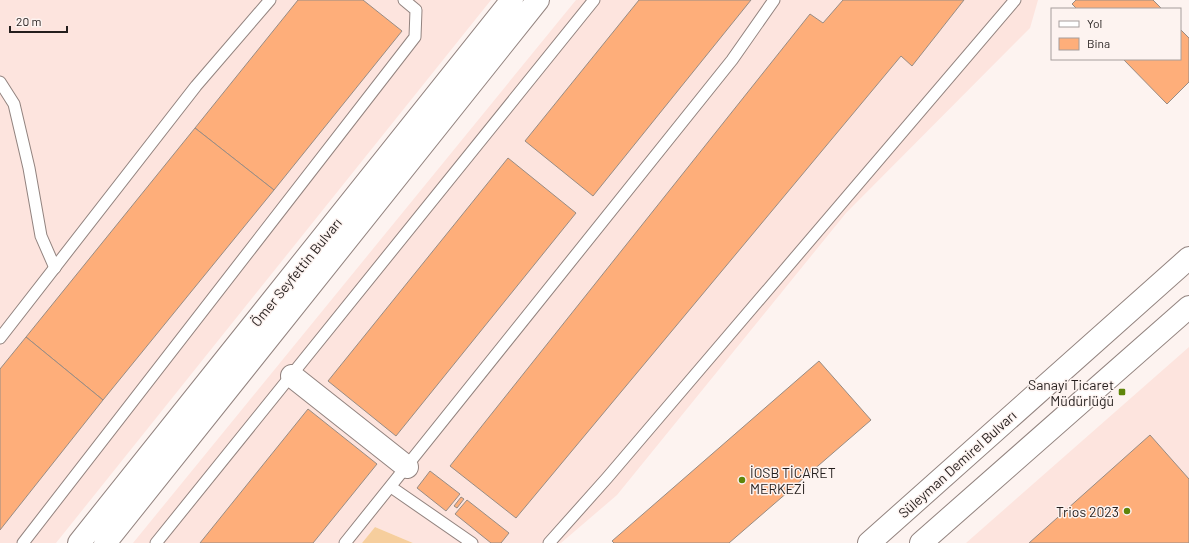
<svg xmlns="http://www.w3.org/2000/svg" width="1189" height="543" font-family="Barlow,sans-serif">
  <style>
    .built { fill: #fde4de }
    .green { fill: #f6ce9d }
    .building { fill: #feae7a; stroke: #988c84 }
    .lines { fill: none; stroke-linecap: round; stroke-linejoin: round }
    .service-casing { stroke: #92837f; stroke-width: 13 }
    .minor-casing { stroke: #92837f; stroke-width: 24 }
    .tertiary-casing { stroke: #92837f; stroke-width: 24 }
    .service { stroke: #fff; stroke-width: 11 }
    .minor { stroke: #fff; stroke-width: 22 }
    .tertiary { stroke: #fff; stroke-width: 22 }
    .poi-dot { fill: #5f850a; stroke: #fdf3f0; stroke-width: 1.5 }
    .labels { text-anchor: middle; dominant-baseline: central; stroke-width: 3; stroke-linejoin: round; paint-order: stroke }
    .street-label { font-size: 14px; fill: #241e1d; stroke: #fdf3f0 }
    .poi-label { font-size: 14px; fill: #241e1d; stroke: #fdf3f0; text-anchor: end }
  </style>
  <rect width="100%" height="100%" fill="#fdf3f0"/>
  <g class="built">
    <path d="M 0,0 L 491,0 L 56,543 L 0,543 Z"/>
    <path d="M 576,0 L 1038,0 L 1030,28 L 846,213 L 617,495 L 561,543 L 413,543 L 375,527 L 362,543 L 133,543 Z"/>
    <path d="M 1189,347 L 1189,543 L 966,543 Z"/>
  </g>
  <path class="green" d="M 375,527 L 413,543 L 362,543 Z"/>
  <g class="building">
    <path d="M 298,0 L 363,0 L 402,31 L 274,190 L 195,128 Z"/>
    <path d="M 639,0 L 751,0 L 593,196 L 525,141 Z"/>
    <path d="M 843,0 L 964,0 L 912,66 L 901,56 L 516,518 L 450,466 L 810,14 L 823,23 Z"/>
    <path d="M 1076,0 L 1153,0 L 1162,9 L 1077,9 L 1072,4 Z"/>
    <path d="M 1180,29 L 1189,38 L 1189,82 L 1167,104 L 1123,59 L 1180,59 Z"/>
    <path d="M 195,128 L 274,190 L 103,400 L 26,337 Z"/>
    <path d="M 508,158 L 576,213 L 396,436 L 328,381 Z"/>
    <path d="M 26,337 L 103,400 L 0,530 L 0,369 Z"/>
    <path d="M 819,361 L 871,420 L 729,543 L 614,543 L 612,541 Z"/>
    <path d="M 308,409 L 377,464 L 313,543 L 200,543 Z"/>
    <path d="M 1150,435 L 1189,479 L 1189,543 L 1029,543 Z"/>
    <path d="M 430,471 L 460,494 L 446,511 L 417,488 Z"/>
    <path d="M 461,497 L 464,499 L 457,508 L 454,506 Z"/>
    <path d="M 467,500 L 509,533 L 501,543 L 491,543 L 455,514 Z"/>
  </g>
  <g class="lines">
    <defs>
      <g id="service">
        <path d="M 0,82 L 14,104 L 29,168 L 41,236 L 55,268"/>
        <path d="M 0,338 L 196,86 L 270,0"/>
        <path d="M 391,487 L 472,543"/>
        <path d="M 23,543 L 415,37 L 416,10 L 404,0"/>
        <path d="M 156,543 L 594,0"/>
        <path d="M 345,543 L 732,60 L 774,0"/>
        <path d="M 549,543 L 607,478 L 1015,0"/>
      </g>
      <path id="minor" d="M 292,376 L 407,467"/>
      <g id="tertiary">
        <path d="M 79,543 L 512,0"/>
        <path d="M 105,543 L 538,0"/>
        <path d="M 869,543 L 1189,258"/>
        <path d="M 921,543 L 1189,307"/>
      </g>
    </defs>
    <use href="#service" class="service-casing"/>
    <use href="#minor" class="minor-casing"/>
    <use href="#tertiary" class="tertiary-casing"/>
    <use href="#service" class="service"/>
    <use href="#minor" class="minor"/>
    <use href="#tertiary" class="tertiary"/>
  </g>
  <g class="poi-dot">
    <rect x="1118" y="388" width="8" height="8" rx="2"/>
    <circle cx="742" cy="480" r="4"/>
    <circle cx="1127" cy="511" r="4"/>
  </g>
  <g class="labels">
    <g class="street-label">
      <text transform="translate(296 272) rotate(-51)">Ömer Seyfettin Bulvarı</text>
      <text transform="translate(957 464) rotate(-42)">Süleyman Demirel Bulvarı</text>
    </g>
    <g class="poi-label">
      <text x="1114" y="384">Sanayi Ticaret<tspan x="1114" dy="16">Müdürlüğü</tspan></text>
      <text x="750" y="472" text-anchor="start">İOSB TİCARET<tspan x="750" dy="16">MERKEZİ</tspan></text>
      <text x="1119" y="511">Trios 2023</text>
    </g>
  </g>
  <rect x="1051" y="8" width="130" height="52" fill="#fdf3f0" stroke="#a69e9c"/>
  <rect x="1059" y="21" width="20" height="6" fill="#ffffff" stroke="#a69e9c"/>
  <text x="1087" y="28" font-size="12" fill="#241e1d">Yol</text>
  <rect x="1059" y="38" width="20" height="12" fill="#feae7a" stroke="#a69e9c"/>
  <text x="1087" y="48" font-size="12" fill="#241e1d">Bina</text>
  <path d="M10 26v6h57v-6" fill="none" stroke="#241e1d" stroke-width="2"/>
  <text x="16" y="26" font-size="12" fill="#241e1d" stroke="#fdf3f0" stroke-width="3" paint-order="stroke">20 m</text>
</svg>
